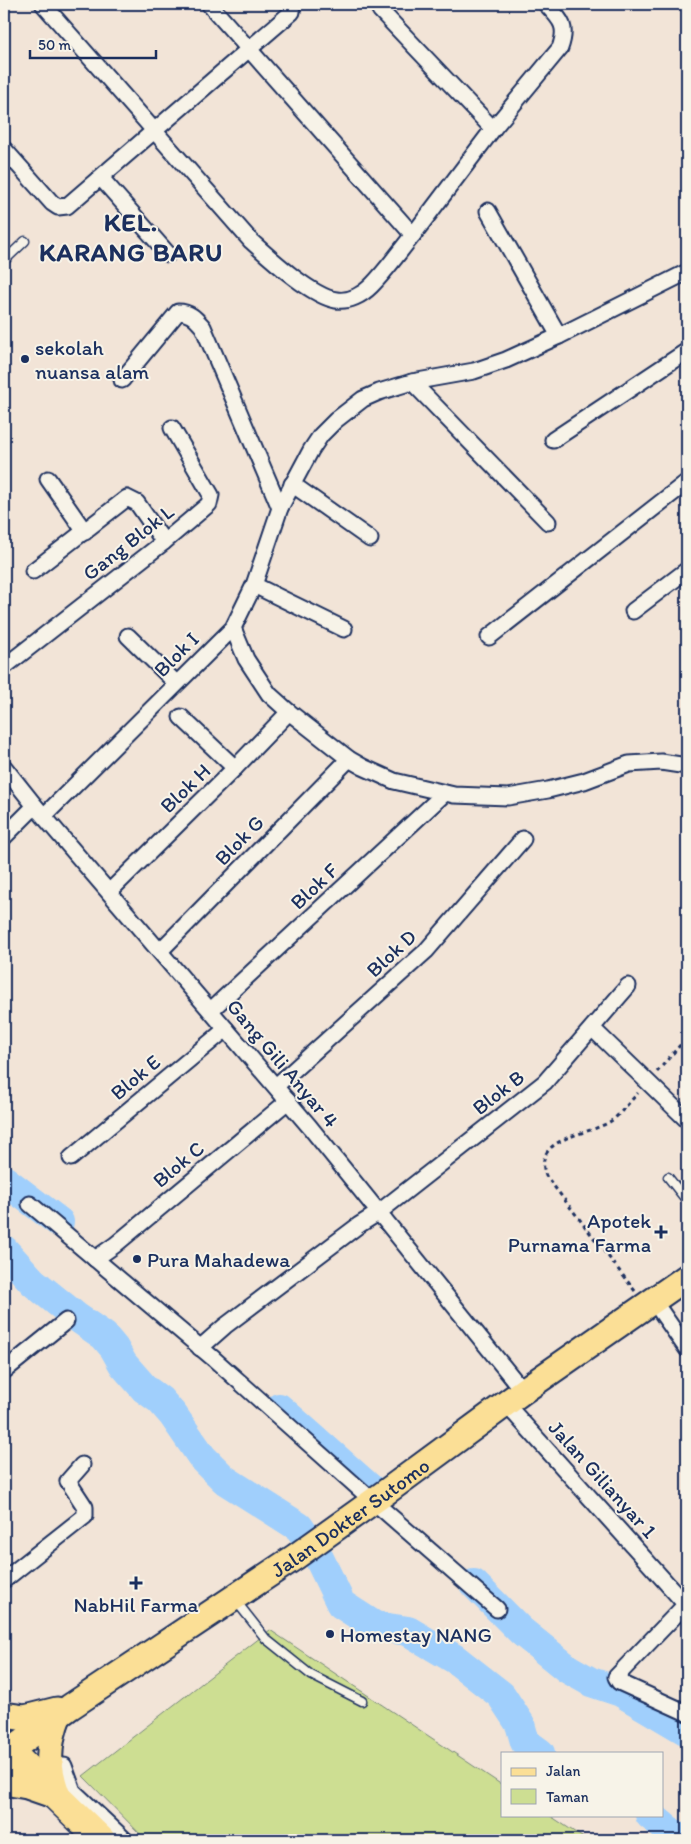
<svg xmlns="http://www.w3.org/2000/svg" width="691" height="1844" font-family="Itim,sans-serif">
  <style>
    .green { fill: #cdde92; stroke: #748678 }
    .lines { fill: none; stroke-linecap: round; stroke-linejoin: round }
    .river { stroke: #a0cffc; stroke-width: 30 }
    .lane-casing { stroke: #1b2f5e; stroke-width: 11 }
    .street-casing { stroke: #1b2f5e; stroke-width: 19 }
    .primary-casing { stroke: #1b2f5e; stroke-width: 29 }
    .highway-casing { stroke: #1b2f5e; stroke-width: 31 }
    .path { stroke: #1b2f5e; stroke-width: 3; stroke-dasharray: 4 4; stroke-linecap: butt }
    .lane { stroke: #f7f3e8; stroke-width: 8 }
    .street { stroke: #f7f3e8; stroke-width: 15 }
    .primary { stroke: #fbdf96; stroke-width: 25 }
    .highway { stroke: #fbdf96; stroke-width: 28 }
    .poi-dot { fill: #1b2f5e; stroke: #f7f3e8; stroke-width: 2 }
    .labels { text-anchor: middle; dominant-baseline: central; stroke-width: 4; stroke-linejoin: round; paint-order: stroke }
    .poi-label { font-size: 21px; fill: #1b2f5e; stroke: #f7f3e8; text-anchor: start }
    .street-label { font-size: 21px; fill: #1b2f5e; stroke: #f7f3e8 }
    .district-label { font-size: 26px; font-weight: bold; letter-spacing: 1px; fill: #1b2f5e; stroke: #f7f3e8 }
  </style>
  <rect width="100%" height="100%" fill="#f2e4d7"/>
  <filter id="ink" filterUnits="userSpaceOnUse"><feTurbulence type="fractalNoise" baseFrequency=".02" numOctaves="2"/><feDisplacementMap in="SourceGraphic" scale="10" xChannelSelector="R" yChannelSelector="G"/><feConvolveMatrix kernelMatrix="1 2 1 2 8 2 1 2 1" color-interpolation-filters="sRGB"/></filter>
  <g filter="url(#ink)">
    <path class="green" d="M 270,1630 L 502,1785 L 502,1815 L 549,1815 L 585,1839 L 146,1840 L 83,1776 Z"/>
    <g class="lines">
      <g class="river">
        <path d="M 4,1180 L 59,1222"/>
        <path d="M 4,1250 L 33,1282 L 75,1316 L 104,1336 L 114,1348 L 123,1364 L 145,1389 L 160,1400 L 173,1415 L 202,1457 L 225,1480 L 299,1527 L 316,1552 L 341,1604 L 375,1626 L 408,1631 L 455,1659 L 501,1695 L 520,1724 L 525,1742 L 540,1753"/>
        <path d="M 279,1408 L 374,1492"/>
        <path d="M 474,1584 L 521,1631 L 568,1669 L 591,1682 L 621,1692 L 687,1731"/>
        <path d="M 650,1815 L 680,1840"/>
      </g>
      <defs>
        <g id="lane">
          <path d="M 4,261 L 25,241"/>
          <path d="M 668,1177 L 687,1201"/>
          <path d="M 236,1601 L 266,1639 L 311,1675 L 362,1701"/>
        </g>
        <g id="street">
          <path d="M 43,4 L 251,241 C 270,258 311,296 336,300 C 349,302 362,295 371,286 C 386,271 399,252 413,235"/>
          <path d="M 209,4 L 413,235 L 493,129 L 560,48 C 568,26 561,20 546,4"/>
          <path d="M 380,10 L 493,129"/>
          <path d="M 4,149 L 52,203 L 58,207 L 67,206 L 292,12"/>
          <path d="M 101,178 L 168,254"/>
          <path d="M 488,211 L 559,336"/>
          <path d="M 122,380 L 178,312 C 190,312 195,318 203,327 L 280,508"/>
          <path d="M 412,382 L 548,522"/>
          <path d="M 553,440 L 687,351"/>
          <path d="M 48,479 L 85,532"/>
          <path d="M 292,484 L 370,539"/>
          <path d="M 33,571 L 127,498 L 137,503 L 164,542"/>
          <path d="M 254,585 L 344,629"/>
          <path d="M 633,611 L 687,570"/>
          <path d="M 233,628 L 246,659 L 269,694 L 289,712 L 349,759 L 363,767 L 394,781 L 454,795 L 508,797 L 548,790 L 584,781 L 629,764 L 661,762 L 687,766"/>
          <path d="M 128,636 L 176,683"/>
          <path d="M 489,637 L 687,482"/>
          <path d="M 4,667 L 164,542 L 209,504 L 211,495 L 172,428"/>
          <path d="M 181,717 L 235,768"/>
          <path d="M 4,767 L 35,806 L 309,1126 L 523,1391"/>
          <path d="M 44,816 L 233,628 L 254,585 L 280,508 L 311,450 L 321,435 L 336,420 L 363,399 L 379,392 L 412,382 L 474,371 L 506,360 L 559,336 L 687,272"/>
          <path d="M 4,837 L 35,806"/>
          <path d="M 109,892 L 235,768 L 289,712"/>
          <path d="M 160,951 L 349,759"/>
          <path d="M 211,1010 L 445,793"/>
          <path d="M 592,1028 L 687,1120"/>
          <path d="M 276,1086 L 426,951 L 523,839"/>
          <path d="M 71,1158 L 226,1029"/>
          <path d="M 30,1204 L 214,1359 L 373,1501 L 497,1609"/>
          <path d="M 95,1259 L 115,1245 L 288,1101"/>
          <path d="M 653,1300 L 687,1349"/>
          <path d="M 200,1348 L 225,1326 L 359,1225 L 378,1213 L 545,1082 L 628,986"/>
          <path d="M 4,1371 L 66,1321"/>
          <path d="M 506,1404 L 687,1606"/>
          <path d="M 4,1580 L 85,1516 L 85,1507 L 68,1481 L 82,1465"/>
          <path d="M 687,1603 L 616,1677 L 619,1682 L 687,1713"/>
          <path d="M 49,1766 L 64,1766 L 73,1791 L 125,1840"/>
        </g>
        <g id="primary">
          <path d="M 59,1714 C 46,1747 47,1769 60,1801"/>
          <path d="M 4,1715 L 25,1718 L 57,1710"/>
          <path id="s1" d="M 4,1755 L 70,1707 L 295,1557 L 386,1492 L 523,1391 L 687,1277"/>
          <path d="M 4,1782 L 27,1786 L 53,1795"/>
        </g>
        <path id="highway" d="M 4,1746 L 101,1840"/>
      </defs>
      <use href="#lane" class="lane-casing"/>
      <use href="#street" class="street-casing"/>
      <use href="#primary" class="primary-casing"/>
      <use href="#highway" class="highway-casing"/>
      <g class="path">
        <path d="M 657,1072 L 687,1037"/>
        <path d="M 635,1291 L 546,1176 C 531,1136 589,1136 611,1121 C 621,1114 629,1102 638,1093"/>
      </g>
      <use href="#lane" class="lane"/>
      <use href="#street" class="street"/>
      <use href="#primary" class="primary"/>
      <use href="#highway" class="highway"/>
    </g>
  </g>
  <g class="poi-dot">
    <circle cx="25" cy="359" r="5"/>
    <path d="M658.5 1224.5h5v5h5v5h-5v5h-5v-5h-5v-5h5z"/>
    <circle cx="137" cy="1259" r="5"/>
    <path d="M133.5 1575.5h5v5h5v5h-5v5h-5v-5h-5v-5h5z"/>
    <circle cx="330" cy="1634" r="5"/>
  </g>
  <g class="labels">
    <g class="poi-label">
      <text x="35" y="347">sekolah<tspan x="35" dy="24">nuansa alam</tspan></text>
      <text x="651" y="1220" text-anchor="end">Apotek<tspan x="651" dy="24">Purnama Farma</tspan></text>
      <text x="147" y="1259">Pura Mahadewa</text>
      <text x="136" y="1604" text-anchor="middle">NabHil Farma</text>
      <text x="340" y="1634">Homestay NANG</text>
    </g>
    <g class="street-label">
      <text transform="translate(128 542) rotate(-38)">Gang Blok L</text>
      <text transform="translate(176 654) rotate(-45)">Blok I</text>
      <text transform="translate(185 788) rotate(-44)">Blok H</text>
      <text transform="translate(239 840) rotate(-46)">Blok G</text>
      <text transform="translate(314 886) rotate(-43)">Blok F</text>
      <text transform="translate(391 953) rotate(-43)">Blok D</text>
      <text transform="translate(283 1063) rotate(50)">Gang Gili Anyar 4</text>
      <text transform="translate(135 1077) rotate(-40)">Blok E</text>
      <text transform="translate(498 1092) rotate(-38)">Blok B</text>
      <text transform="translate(178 1164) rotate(-40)">Blok C</text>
      <text transform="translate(603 1479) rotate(48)">Jalan Gilianyar 1</text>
      <text stroke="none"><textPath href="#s1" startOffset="420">Jalan Dokter Sutomo</textPath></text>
    </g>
    <g class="district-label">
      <text x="131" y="222">KEL.<tspan x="131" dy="30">KARANG BARU</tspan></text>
    </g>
  </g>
  <rect width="691" height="1844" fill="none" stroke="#f7f3e8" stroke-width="20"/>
  <rect x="10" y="10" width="671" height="1824" fill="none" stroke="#1b2f5e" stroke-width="2" filter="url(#ink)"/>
  <rect x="501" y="1752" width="162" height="65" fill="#f7f3e8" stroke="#9fa5b1"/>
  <rect x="511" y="1768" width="25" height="8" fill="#fbdf96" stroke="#9fa5b1"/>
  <text x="546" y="1776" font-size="15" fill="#1b2f5e">Jalan</text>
  <rect x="511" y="1789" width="25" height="15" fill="#cdde92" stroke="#9fa5b1"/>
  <text x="546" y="1802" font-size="15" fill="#1b2f5e">Taman</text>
  <path d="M30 50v8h126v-8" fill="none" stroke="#1b2f5e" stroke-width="2.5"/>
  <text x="38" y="50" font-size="15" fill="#1b2f5e" stroke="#f7f3e8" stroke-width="4" paint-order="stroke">50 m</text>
</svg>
